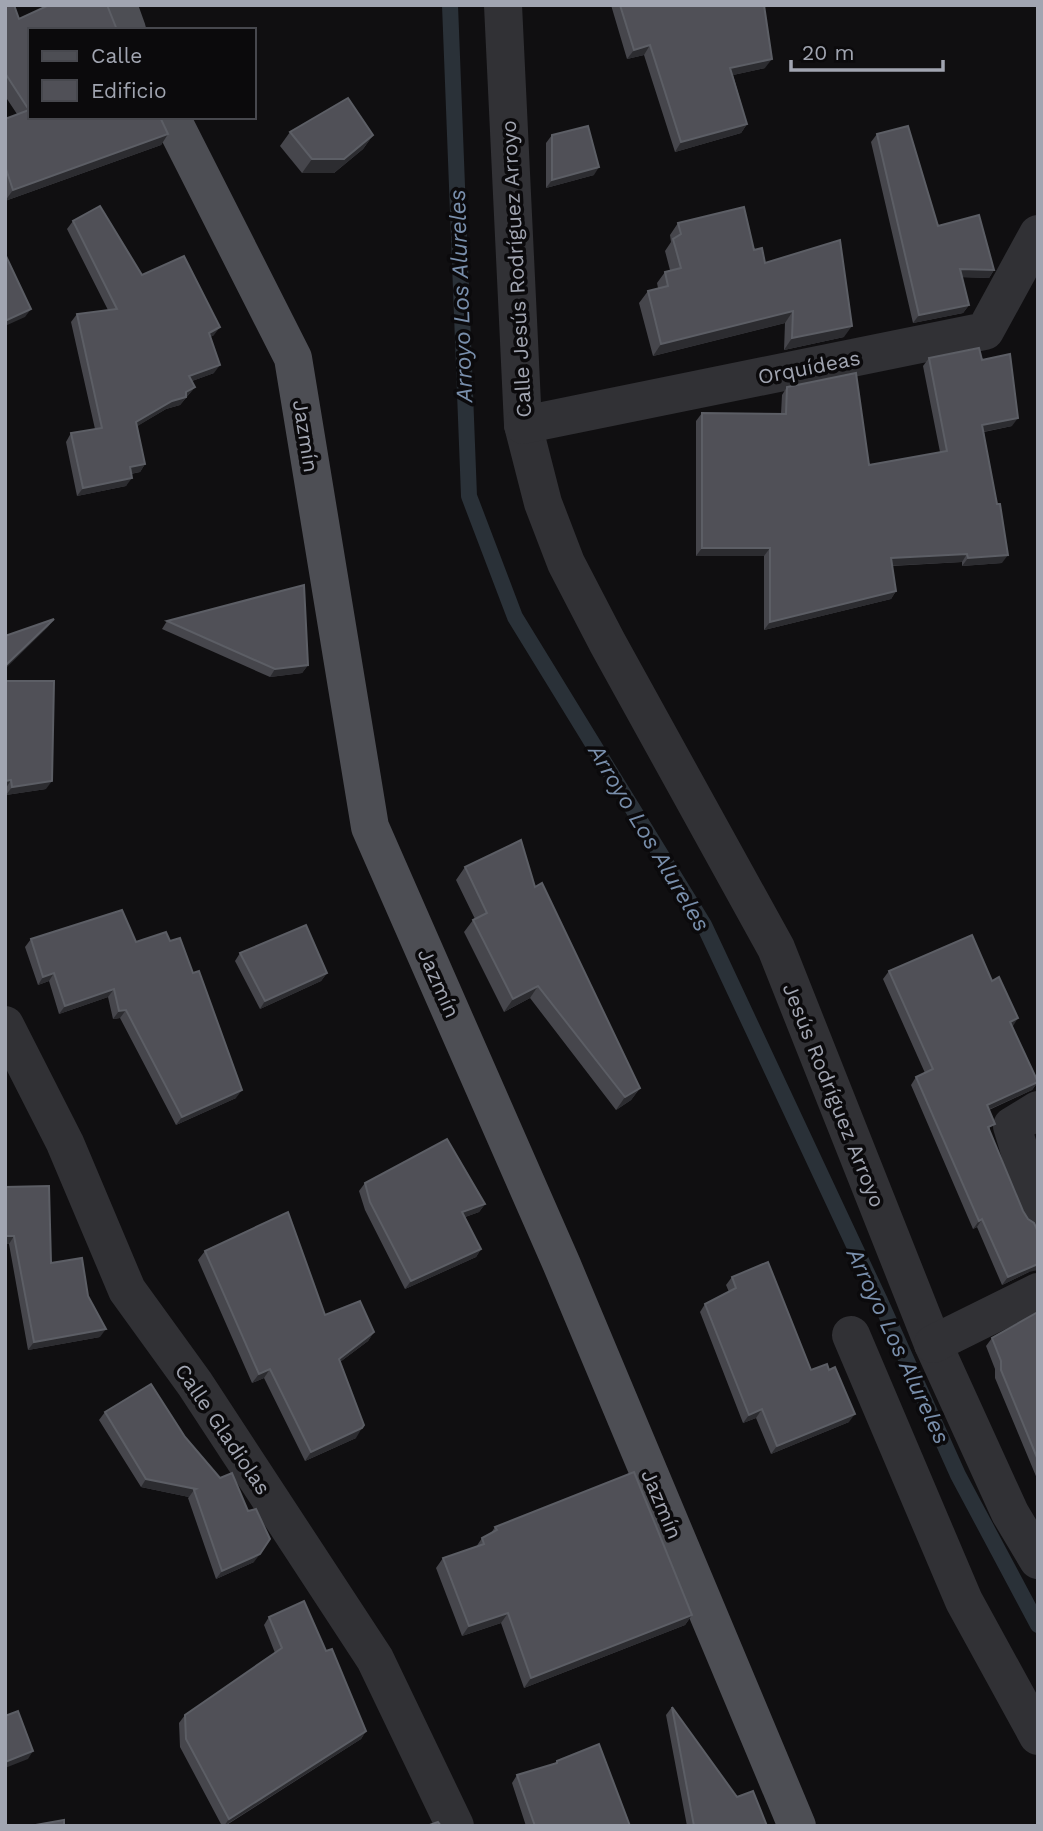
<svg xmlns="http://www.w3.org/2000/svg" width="1043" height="1831" font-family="'Work Sans',sans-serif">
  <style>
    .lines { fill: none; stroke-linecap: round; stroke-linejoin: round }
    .stream { stroke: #2a3138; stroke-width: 16 }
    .minor { stroke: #313135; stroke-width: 38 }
    .major { stroke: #4d4e54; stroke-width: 38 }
    .wall { fill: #46464c }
    .shaded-wall { fill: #2c2c30 }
    .building { fill: #505057; stroke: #5c5e65; stroke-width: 2 }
    .labels { text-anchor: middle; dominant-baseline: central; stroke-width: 7; stroke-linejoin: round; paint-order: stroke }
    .street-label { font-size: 21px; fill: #a1a5b1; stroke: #0b0a0c }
    .water-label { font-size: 23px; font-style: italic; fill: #798fac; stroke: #0b0a0c }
  </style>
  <rect width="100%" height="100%" fill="#100f11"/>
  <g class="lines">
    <path class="stream" d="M 450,5 L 469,496 L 515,617 L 704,925 L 880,1301 L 958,1475 L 1038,1625"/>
    <g class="minor">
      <path d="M 503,5 L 523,425 L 543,503 L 566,563 L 607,642 L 776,948 L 933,1344 L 1010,1513 L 1038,1560"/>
      <path d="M 523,425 L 985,331 L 1038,234"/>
      <path d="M 5,1025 L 65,1143 L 127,1290 L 195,1384 L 375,1659 L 455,1826"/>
      <path d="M 1038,1110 L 1012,1126 L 1038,1212"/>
      <path d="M 851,1335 L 964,1601 L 1038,1736"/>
      <path d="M 933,1344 L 1038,1292"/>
    </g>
    <g class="major">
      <path d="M 118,5 L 127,30"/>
      <path d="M 171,117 L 293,358 L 370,827 L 562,1265 L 797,1826"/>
    </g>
  </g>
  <g class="wall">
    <path d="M 5,5 L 19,19 L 114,27 L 168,134 L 161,145 L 5,201 L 5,119 L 17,114 L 5,96 Z"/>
    <path d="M 611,5 L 764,5 L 765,68 L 733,75 L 747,124 L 741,133 L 675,152 L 644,55 L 627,59 Z"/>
    <path d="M 290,132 L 373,135 L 363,149 L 334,173 L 302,173 L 280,146 Z"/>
    <path d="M 877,134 L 938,226 L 994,270 L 989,278 L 962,277 L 969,305 L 963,313 L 913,323 L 871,142 Z"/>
    <path d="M 552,135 L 594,175 L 546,188 L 546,143 Z"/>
    <path d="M 73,221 L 142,275 L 214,335 L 210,337 L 214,373 L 192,381 L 195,387 L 180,405 L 166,409 L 137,426 L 145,464 L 140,472 L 131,474 L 126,486 L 77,496 L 66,442 L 71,433 L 95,429 L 71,322 L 77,314 L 108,310 L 67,229 Z"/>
    <path d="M 678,223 L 754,250 L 765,263 L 844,337 L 784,350 L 785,323 L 653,356 L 639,303 L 648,291 L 658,288 L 657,283 L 665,272 L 670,270 L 665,251 L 671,242 L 670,235 Z"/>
    <path d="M 929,358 L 982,360 L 1012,426 L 984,432 L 1002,563 L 962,566 L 962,562 L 892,566 L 896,591 L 891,599 L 764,630 L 764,556 L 696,556 L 696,421 L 702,413 L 781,414 L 782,395 L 787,387 L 869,465 L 940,452 L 923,366 Z"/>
    <path d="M 167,621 L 308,665 L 302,673 L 270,677 L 162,629 Z"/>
    <path d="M 5,681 L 46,789 L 6,795 Z"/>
    <path d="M 465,867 L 535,887 L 640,1088 L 631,1100 L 616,1110 L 530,998 L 504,1012 L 464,932 L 473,920 L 475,919 L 456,880 Z"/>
    <path d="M 31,939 L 136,942 L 236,1098 L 176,1125 L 120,1018 L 113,1019 L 108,997 L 59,1014 L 49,981 L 38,985 L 25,947 Z"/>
    <path d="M 240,953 L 327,973 L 321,981 L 260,1009 L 235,961 Z"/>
    <path d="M 889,971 L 1012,1026 L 1038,1082 L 1032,1090 L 989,1110 L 990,1132 L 1029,1272 L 1002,1285 L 977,1227 L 973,1229 L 911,1085 L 916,1077 L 925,1073 L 883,979 Z"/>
    <path d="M 365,1183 L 485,1204 L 479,1212 L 465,1217 L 481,1249 L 476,1257 L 405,1289 L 365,1210 L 359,1191 Z"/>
    <path d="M 5,1187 L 51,1263 L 88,1296 L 100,1337 L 28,1350 L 9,1244 L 5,1244 Z"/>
    <path d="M 205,1251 L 325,1315 L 374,1332 L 368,1341 L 340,1362 L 356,1438 L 305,1461 L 264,1378 L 252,1383 L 198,1260 Z"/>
    <path d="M 732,1277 L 811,1370 L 849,1422 L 771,1454 L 756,1418 L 743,1423 L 700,1312 L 705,1304 L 729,1292 L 726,1285 Z"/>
    <path d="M 1038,1312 L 1038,1481 L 995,1378 L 995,1369 L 986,1346 L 992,1338 Z"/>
    <path d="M 151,1384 L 254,1562 L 216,1579 L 188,1498 L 189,1497 L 141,1487 L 99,1420 L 105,1412 Z"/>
    <path d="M 495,1527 L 692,1615 L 685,1625 L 524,1688 L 501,1623 L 462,1636 L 436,1568 L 443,1558 L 476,1547 L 482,1538 L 491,1533 Z"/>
    <path d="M 269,1617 L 326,1651 L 366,1731 L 361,1739 L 225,1826 L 222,1826 L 180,1747 L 179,1723 L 185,1715 L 275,1653 L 264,1625 Z"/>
    <path d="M 672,1707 L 737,1797 L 767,1826 L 687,1826 L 666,1715 Z"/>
    <path d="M 557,1761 L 630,1826 L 526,1826 L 512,1783 L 517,1775 L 554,1764 Z"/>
  </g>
  <g class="shaded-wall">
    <path d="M 650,45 L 644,55 L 627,59 L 634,50 Z"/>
    <path d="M 772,59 L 765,68 L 724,77 L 730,68 Z"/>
    <path d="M 747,124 L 741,133 L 675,152 L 681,142 Z"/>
    <path d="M 168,134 L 161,145 L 5,201 L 13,190 Z"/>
    <path d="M 373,135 L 363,149 L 334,173 L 302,173 L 312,159 Z"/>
    <path d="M 599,167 L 594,175 L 546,188 L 552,180 Z"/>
    <path d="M 960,269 L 994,270 L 989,278 L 954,277 Z"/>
    <path d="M 969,305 L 963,313 L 913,323 L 919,315 Z"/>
    <path d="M 31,309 L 25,317 L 5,326 L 5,321 Z"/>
    <path d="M 793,311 L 785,323 L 653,356 L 661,344 Z"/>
    <path d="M 852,326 L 844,337 L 784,350 L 792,338 Z"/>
    <path d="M 220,327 L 214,335 L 203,341 L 209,333 Z"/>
    <path d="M 220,365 L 214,373 L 184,384 L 189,376 Z"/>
    <path d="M 195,387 L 180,405 L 166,409 L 131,430 L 136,422 Z"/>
    <path d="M 1018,418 L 1012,426 L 977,433 L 982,425 Z"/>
    <path d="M 145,464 L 140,472 L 124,475 L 130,467 Z"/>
    <path d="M 132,478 L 126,486 L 77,496 L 83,488 Z"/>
    <path d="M 702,548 L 770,548 L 764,556 L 696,556 Z"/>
    <path d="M 967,554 L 962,562 L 885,566 L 891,558 Z"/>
    <path d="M 1008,555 L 1002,563 L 962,566 L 968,558 Z"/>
    <path d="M 896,591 L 891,599 L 764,630 L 770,622 Z"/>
    <path d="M 54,619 L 48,627 L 5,669 L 5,666 Z"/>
    <path d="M 308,665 L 302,673 L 270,677 L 275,669 Z"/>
    <path d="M 11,780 L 6,788 L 5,788 L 5,781 Z"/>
    <path d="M 52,781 L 46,789 L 6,795 L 12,787 Z"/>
    <path d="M 54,973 L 49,981 L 38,985 L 43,977 Z"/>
    <path d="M 327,973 L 321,981 L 260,1009 L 265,1001 Z"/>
    <path d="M 538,986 L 530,998 L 504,1012 L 513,999 Z"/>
    <path d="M 114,989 L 108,997 L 59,1014 L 65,1006 Z"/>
    <path d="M 126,1010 L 120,1018 L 113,1019 L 119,1011 Z"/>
    <path d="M 1018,1018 L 1013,1026 L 1004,1030 L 1010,1022 Z"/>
    <path d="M 1038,1082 L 1032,1090 L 981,1113 L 987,1105 Z"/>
    <path d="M 640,1088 L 631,1100 L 616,1110 L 625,1097 Z"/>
    <path d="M 242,1090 L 236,1098 L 176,1125 L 182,1117 Z"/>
    <path d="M 485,1204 L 479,1212 L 457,1220 L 462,1212 Z"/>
    <path d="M 982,1219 L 977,1227 L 973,1229 L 979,1221 Z"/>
    <path d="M 5,1236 L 14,1236 L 9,1244 L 5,1244 Z"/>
    <path d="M 481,1249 L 476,1257 L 405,1289 L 411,1281 Z"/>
    <path d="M 1035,1264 L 1038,1264 L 1038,1270 L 1029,1272 L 1002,1285 L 1008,1277 Z"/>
    <path d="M 106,1329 L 100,1337 L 28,1350 L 34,1342 Z"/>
    <path d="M 374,1332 L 368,1341 L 332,1368 L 339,1359 Z"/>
    <path d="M 270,1369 L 264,1378 L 252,1383 L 259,1374 Z"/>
    <path d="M 762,1409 L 756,1418 L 743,1423 L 749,1415 Z"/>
    <path d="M 855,1414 L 849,1422 L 771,1454 L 777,1446 Z"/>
    <path d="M 362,1428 L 356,1438 L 305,1461 L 311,1452 Z"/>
    <path d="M 146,1479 L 196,1489 L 194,1490 L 189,1497 L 141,1487 Z"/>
    <path d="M 260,1554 L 254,1562 L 216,1579 L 222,1571 Z"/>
    <path d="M 508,1613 L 501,1623 L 462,1636 L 469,1626 Z"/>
    <path d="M 692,1615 L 685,1625 L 524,1688 L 531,1678 Z"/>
    <path d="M 366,1731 L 361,1739 L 224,1826 L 229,1819 Z"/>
    <path d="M 33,1751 L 28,1759 L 5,1768 L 5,1762 Z"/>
  </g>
  <g class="building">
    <path d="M 5,5 L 14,5 L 19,19 L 49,5 L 107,5 L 117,30 L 30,30 L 30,117 L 160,117 L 168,134 L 13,190 L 5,166 L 5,119 L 29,110 L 5,73 Z"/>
    <path d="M 620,5 L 764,5 L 772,59 L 730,68 L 747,124 L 681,142 L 650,45 L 634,50 Z"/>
    <path d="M 348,98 L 373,135 L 344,159 L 312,159 L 290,132 Z"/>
    <path d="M 588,126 L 599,167 L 552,180 L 552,135 Z"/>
    <path d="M 908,126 L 938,226 L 979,215 L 994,270 L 960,269 L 969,305 L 919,315 L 877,134 Z"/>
    <path d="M 100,206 L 142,275 L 184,256 L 220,327 L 209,333 L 220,365 L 189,376 L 195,387 L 186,392 L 186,397 L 172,401 L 136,422 L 145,464 L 130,467 L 132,478 L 83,488 L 71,433 L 102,428 L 77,314 L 117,309 L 73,221 Z"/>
    <path d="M 744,207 L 754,250 L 762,248 L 765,263 L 840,240 L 852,326 L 792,338 L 793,311 L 661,344 L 648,291 L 668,286 L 665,272 L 681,268 L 673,239 L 681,234 L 678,223 Z"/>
    <path d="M 5,254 L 31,309 L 5,321 Z"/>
    <path d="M 979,348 L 982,360 L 1010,354 L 1018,418 L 982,425 L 997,504 L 1000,504 L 1008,555 L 968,558 L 967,554 L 891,558 L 896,591 L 770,622 L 770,548 L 702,548 L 702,413 L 786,414 L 787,387 L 856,373 L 869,465 L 947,451 L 929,358 Z"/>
    <path d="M 304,585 L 308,665 L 275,669 L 167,621 Z"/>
    <path d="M 54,619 L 5,666 L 5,636 Z"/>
    <path d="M 5,681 L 54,681 L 52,781 L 12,787 L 11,780 L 5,781 Z"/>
    <path d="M 521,840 L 535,887 L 542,883 L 640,1088 L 625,1097 L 538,986 L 513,999 L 473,920 L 487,913 L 465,867 Z"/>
    <path d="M 122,910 L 136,942 L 166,932 L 170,941 L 180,938 L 193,973 L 199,971 L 242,1090 L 182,1117 L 126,1010 L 119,1011 L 114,989 L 65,1006 L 54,973 L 43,977 L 31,939 Z"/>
    <path d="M 306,925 L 327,973 L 265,1001 L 240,953 Z"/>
    <path d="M 972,935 L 992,981 L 999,977 L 1018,1018 L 1010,1022 L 1038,1082 L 987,1105 L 995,1124 L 988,1127 L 1023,1211 L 1028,1219 L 1034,1223 L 1038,1232 L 1038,1264 L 1008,1277 L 982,1219 L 979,1221 L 916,1077 L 933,1069 L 889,971 Z"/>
    <path d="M 447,1139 L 485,1204 L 462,1212 L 481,1249 L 411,1281 L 370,1202 L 365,1183 Z"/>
    <path d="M 49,1186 L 51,1263 L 82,1258 L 88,1296 L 106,1329 L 34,1342 L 14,1236 L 5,1236 L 5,1187 Z"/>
    <path d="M 288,1212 L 325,1315 L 360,1301 L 374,1332 L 339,1359 L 364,1425 L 362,1428 L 311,1452 L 270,1369 L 259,1374 L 205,1251 Z"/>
    <path d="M 768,1262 L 811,1370 L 827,1364 L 829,1370 L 835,1367 L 855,1414 L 777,1446 L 762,1409 L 749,1415 L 705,1304 L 736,1288 L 732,1277 Z"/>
    <path d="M 1038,1312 L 1038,1460 L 1001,1370 L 1001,1361 L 992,1338 Z"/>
    <path d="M 151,1384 L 185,1437 L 220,1478 L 232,1473 L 248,1511 L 256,1509 L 270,1539 L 260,1554 L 222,1571 L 194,1490 L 196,1489 L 146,1479 L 105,1412 Z"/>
    <path d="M 634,1472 L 692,1615 L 531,1678 L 508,1613 L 469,1626 L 443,1558 L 484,1544 L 482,1538 L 497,1530 L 495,1527 Z"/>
    <path d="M 304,1601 L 326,1651 L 332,1649 L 366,1731 L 229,1819 L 186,1739 L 185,1715 L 282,1648 L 269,1617 Z"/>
    <path d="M 672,1707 L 737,1797 L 753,1791 L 767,1826 L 694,1826 Z"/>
    <path d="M 18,1711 L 33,1751 L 5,1762 L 5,1716 Z"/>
    <path d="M 599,1744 L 630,1826 L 535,1826 L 517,1775 L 557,1763 L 557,1761 Z"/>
    <path d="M 64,1820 L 64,1826 L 30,1826 Z"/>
    <path d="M 438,1822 L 441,1826 L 427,1826 Z"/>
  </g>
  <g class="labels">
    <g class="street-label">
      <text transform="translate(516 269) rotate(-93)">Calle Jesús Rodríguez Arroyo</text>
      <text transform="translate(809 367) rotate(-11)">Orquídeas</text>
      <text transform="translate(306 436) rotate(81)">Jazmín</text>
      <text transform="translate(439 983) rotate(66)">Jazmín</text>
      <text transform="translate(834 1095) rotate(68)">Jesús Rodríguez Arroyo</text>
      <text transform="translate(223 1429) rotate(56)">Calle Gladiolas</text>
      <text transform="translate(662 1504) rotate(67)">Jazmín</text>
    </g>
    <g class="water-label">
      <text transform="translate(461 296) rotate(-92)">Arroyo Los Alureles</text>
      <text transform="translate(649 838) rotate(59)">Arroyo Los Alureles</text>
      <text transform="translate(898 1346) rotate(65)">Arroyo Los Alureles</text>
    </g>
  </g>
  <rect width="1043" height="1831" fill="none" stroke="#a1a5b1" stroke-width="14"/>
  <rect x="28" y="28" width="228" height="91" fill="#0b0a0c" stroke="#47484e" stroke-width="2"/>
  <rect x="42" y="51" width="35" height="10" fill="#4d4e54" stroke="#47484e" stroke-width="2"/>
  <text x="91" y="63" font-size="21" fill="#a1a5b1">Calle</text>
  <rect x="42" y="80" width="35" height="21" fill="#505057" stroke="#47484e" stroke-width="2"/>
  <text x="91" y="98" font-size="21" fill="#a1a5b1">Edificio</text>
  <path d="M791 60v10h152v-10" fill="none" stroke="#a1a5b1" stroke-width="3.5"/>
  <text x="802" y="60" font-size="21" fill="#a1a5b1" stroke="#0b0a0c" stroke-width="5" paint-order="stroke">20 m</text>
</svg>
